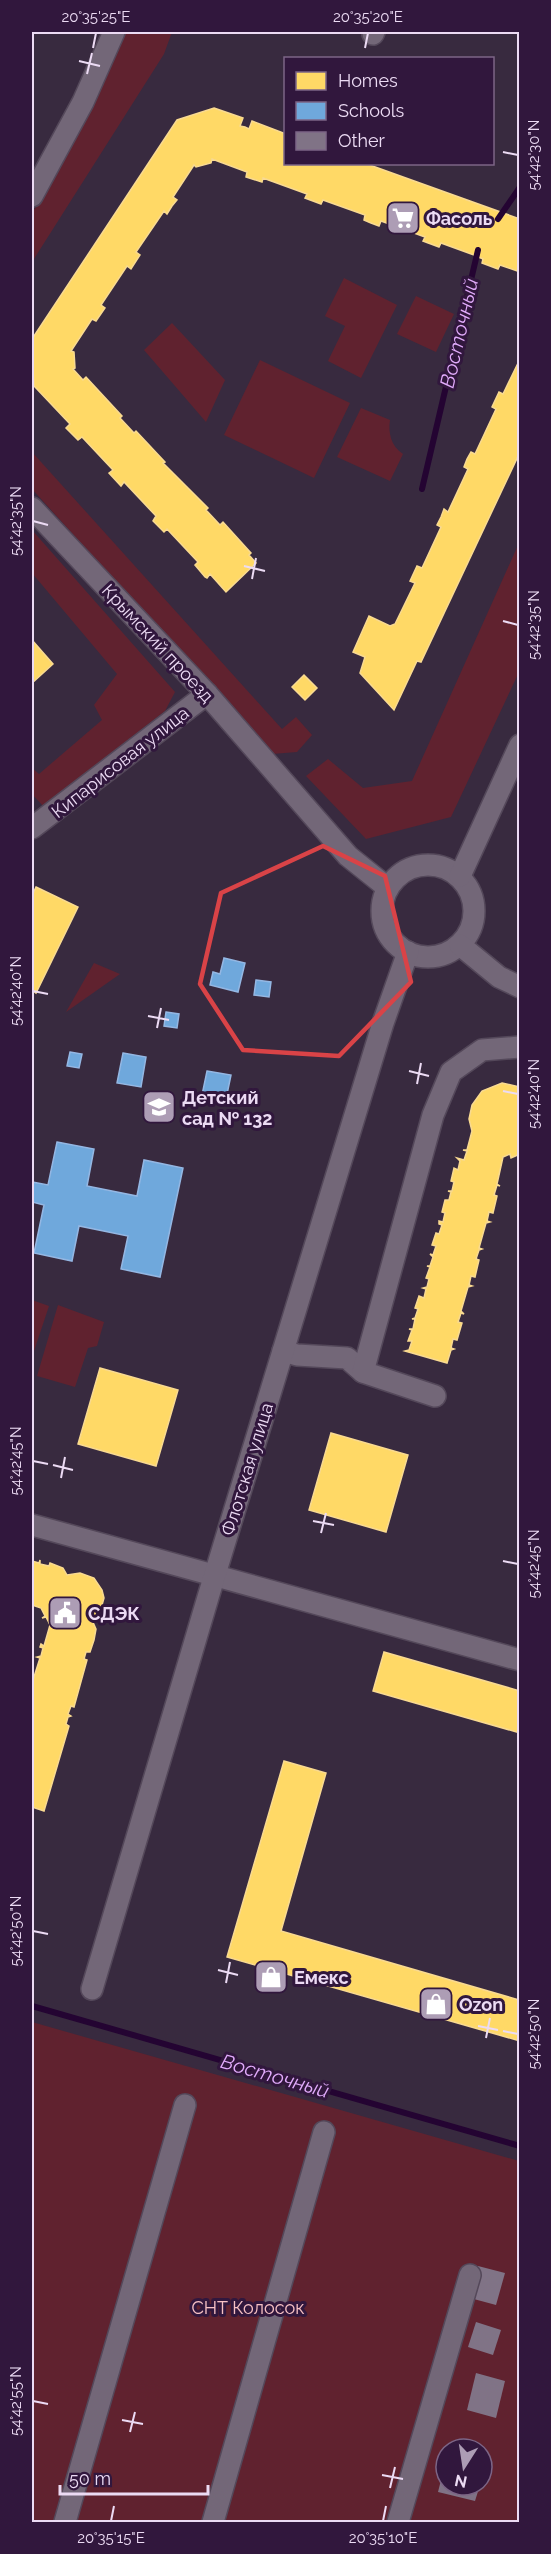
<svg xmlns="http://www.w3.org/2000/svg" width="551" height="2554" font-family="Raleway,sans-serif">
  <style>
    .green { fill: #60222f; fill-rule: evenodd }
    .homes { fill: #ffd966; stroke: #f9da91; stroke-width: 1.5 }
    .schools { fill: #6fa8dc; stroke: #94b7e3; stroke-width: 1.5 }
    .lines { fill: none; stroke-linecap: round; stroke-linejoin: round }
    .stream { stroke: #240432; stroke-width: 6 }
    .building { fill: #807386 }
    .minor-casing { stroke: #54485a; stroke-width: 24 }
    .minor { stroke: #736778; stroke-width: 21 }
    .marked { fill: none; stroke: #d94347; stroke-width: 4.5; stroke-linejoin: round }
    .ticks { fill: none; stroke: #ecdbf4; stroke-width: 2 }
    .labels { text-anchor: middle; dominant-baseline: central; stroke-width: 6; stroke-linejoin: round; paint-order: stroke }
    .poi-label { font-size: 18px; font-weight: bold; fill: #ecdbf4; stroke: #31173d; text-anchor: start }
    .street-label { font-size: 18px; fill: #ecdbf4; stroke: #31173d }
    .park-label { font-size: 18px; fill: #f7c1c4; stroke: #31173d }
    .water-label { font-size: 20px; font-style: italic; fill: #e1abfb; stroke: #31173d }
    .neatline { fill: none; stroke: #ecdbf4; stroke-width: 2 }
    .ticks-label { font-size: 15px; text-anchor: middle; fill: #ecdbf4 }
  </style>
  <rect width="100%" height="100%" fill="#382a3f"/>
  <g class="green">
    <path d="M 126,32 L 172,32 L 164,54 L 32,262 L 32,213 L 38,204 Z"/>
    <path d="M 344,278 L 397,305 L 361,378 L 328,361 L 345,326 L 325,316 Z"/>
    <path d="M 416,296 L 454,314 L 436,352 L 397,334 Z"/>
    <path d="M 172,323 L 225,380 L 206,422 L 144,350 Z"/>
    <path d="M 260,360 L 350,403 L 314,478 L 224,435 Z"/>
    <path d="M 361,408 L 390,420 C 388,433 391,446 403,454 L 390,481 L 337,457 Z"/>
    <path d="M 32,452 L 282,729 L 296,717 L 312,735 L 297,752 L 272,754 L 32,489 Z"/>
    <path d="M 32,530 L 175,692 L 165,711 L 43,806 L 32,794 L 32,768 L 39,774 L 102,720 L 94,705 L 117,674 L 32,573 Z"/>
    <path d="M 519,543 L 519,672 L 451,817 L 366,839 L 306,776 L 328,759 L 363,788 L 412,781 Z"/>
    <path d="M 94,963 L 120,974 L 66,1012 Z"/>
    <path d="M 32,1300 L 49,1306 L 32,1357 Z"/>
    <path d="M 58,1305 L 104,1322 L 97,1346 L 88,1348 L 75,1387 L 37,1376 Z"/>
    <path d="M 32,2022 L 519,2161 L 519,2522 L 32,2522 ZM 446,2449 L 482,2449 L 482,2485 L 446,2485 Z"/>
  </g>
  <g class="homes">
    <path d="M 214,108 L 243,118 L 240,126 L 245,127 L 249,129 L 252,121 L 286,134 L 286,164 L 367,164 L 520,219 L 520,272 L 500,265 L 498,269 L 482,263 L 483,259 L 474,255 L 441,243 L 439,247 L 423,241 L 425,237 L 381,221 L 379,226 L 371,223 L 364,220 L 365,215 L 323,200 L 321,204 L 305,198 L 307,194 L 263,178 L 262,182 L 246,177 L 247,172 L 212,159 L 211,163 L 196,167 L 194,165 L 173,197 L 177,200 L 172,206 L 167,214 L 164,211 L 136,252 L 140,255 L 131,269 L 127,266 L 101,305 L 105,308 L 96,321 L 92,319 L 71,351 L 74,352 L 75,368 L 73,369 L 83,380 L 86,377 L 122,416 L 120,418 L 134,433 L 136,431 L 165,462 L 163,463 L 208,508 L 206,510 L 220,525 L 223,522 L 251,553 L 249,555 L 256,563 L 226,592 L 210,574 L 207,578 L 205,577 L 195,565 L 198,562 L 167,529 L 164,532 L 153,521 L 156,516 L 124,482 L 121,486 L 120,485 L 109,473 L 113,470 L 82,437 L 78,440 L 66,428 L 70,424 L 34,386 L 32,353 L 32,339 L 177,120 Z"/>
    <path d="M 520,359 L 520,452 L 421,662 L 417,661 L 394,710 L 360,673 L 365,657 L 353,652 L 369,616 L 390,626 L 395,624 L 415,583 L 410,581 L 417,566 L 422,568 L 441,527 L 437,525 L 441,517 L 444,509 L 448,512 L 468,469 L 464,467 L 467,459 L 471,452 L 475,454 L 496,409 L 492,407 L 499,392 L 503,394 Z"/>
    <path d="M 32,640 L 53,664 L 32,683 Z"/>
    <path d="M 304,675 L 317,688 L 305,700 L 292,687 Z"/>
    <path d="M 36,887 L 78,907 L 36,993 L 32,990 L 32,896 Z"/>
    <path d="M 502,1083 L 520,1087 L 520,1154 L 511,1158 L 510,1154 L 503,1157 L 497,1184 L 500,1186 L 497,1185 L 494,1195 L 497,1196 L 493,1213 L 489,1212 L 487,1221 L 490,1222 L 486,1223 L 479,1248 L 482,1249 L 479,1250 L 476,1259 L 479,1260 L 475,1277 L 471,1276 L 469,1285 L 472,1286 L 468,1287 L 461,1311 L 464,1314 L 461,1313 L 458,1322 L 462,1323 L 457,1340 L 453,1339 L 451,1348 L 454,1349 L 451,1350 L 447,1363 L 405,1351 L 409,1350 L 412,1341 L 408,1341 L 412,1330 L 409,1329 L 413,1329 L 415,1319 L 412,1319 L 415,1318 L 418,1309 L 415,1308 L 419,1296 L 424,1298 L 426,1289 L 423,1288 L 427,1287 L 429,1279 L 426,1278 L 430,1267 L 427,1266 L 430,1266 L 433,1257 L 430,1254 L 433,1255 L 436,1246 L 432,1245 L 436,1233 L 439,1234 L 442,1225 L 439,1224 L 439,1221 L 443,1222 L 445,1213 L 442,1212 L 445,1200 L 449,1200 L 451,1192 L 448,1191 L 452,1191 L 454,1182 L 451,1181 L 454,1168 L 458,1170 L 460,1161 L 457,1158 L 464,1160 L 467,1151 L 463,1150 L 467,1150 L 472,1131 L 469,1119 L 472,1105 L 482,1091 Z"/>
    <path d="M 100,1368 L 178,1390 L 156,1466 L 78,1444 Z"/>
    <path d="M 331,1433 L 408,1455 L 386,1532 L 309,1510 Z"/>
    <path d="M 40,1560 L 40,1564 L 49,1566 L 50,1563 L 63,1568 L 67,1575 L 80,1573 L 94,1578 L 102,1590 L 104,1598 L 100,1612 L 92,1620 L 96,1629 L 94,1640 L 90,1652 L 86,1652 L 84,1659 L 87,1660 L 74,1707 L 71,1706 L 68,1714 L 71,1716 L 68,1717 L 66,1724 L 69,1726 L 44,1811 L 32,1807 L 32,1683 L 40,1658 L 37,1657 L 41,1656 L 43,1648 L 40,1647 L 41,1644 L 44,1646 L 50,1625 L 46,1617 L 42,1618 L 45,1616 L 41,1608 L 32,1605 L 32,1561 L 39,1563 Z"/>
    <path d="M 384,1652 L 520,1691 L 520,1733 L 373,1691 Z"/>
    <path d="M 284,1761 L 326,1773 L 281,1931 L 519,2000 L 520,1997 L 520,2041 L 227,1957 Z"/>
  </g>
  <g class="schools">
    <path d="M 224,958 L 245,963 L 238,992 L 210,985 L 213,972 L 220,974 Z"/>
    <path d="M 256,980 L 271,982 L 269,997 L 254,995 Z"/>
    <path d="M 166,1012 L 179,1014 L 177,1028 L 164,1026 Z"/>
    <path d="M 70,1052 L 82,1054 L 79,1068 L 67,1066 Z"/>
    <path d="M 123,1053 L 146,1057 L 141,1087 L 117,1083 Z"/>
    <path d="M 207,1071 L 231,1075 L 225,1104 L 201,1100 Z"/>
    <path d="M 57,1142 L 94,1149 L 87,1186 L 137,1196 L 144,1160 L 183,1168 L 160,1277 L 121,1269 L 128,1236 L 79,1226 L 72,1261 L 34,1253 L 44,1205 L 32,1202 L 32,1182 L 48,1185 Z"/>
  </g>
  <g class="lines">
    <g class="stream">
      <path d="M 498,219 L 520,187"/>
      <path d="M 422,489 L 478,250"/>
      <path d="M 32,2006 L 520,2146"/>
    </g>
  </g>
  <g class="building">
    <path d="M 478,2266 L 505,2273 L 496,2305 L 470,2298 Z"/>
    <path d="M 476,2322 L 501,2330 L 493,2355 L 468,2347 Z"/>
    <path d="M 476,2373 L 505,2381 L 496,2418 L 467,2410 Z"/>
    <path d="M 442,2476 L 446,2477 L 446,2485 L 480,2485 L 475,2501 L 438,2492 Z"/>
  </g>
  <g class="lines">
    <defs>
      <g id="minor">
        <path d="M 373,34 L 374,32"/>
        <path d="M 32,196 L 83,102 L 114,32"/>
        <path d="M 32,508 L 207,694 L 348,856 L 388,888"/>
        <path d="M 32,828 L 207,694"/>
        <circle cx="428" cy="911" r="46"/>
        <path d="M 460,876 L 520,745"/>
        <path d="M 460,945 L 499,977 L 520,987"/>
        <path d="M 283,1351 L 297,1355 L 347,1358 L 363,1372"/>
        <path d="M 435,1396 L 363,1372 L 433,1115 L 451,1072 L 482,1050 L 520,1047"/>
        <path d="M 32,1525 L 520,1660"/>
        <path d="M 92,1989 L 209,1594 L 383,1023 L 408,952"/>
        <path d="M 65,2522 L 185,2105"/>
        <path d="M 213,2522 L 324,2132"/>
        <path d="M 398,2522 L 470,2275"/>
      </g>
    </defs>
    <use href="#minor" class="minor-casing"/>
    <use href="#minor" class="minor"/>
  </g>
  <path class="marked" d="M 323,846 L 385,876 L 411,982 L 339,1056 L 243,1050 L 200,984 L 221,893 Z"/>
  <path class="ticks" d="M 93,48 L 96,33M 365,48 L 368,33M 79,61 L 100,66M 87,74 L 92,53M 503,152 L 518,155M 33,521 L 48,525M 244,566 L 265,571M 252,579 L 256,558M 503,621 L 518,625M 33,991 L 48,994M 148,1016 L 169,1020M 157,1028 L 161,1008M 409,1071 L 429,1076M 417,1084 L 421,1063M 503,1091 L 518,1094M 33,1461 L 48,1464M 53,1465 L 73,1470M 61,1478 L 65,1457M 313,1521 L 334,1525M 321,1533 L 326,1513M 503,1561 L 518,1564M 33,1931 L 48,1934M 218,1970 L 238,1975M 226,1983 L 230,1962M 478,2026 L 498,2030M 503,2031 L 518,2034M 486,2038 L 490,2018M 33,2401 L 48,2404M 122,2420 L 143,2424M 130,2432 L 135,2412M 382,2475 L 403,2479M 390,2488 L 395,2467M 111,2521 L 114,2506M 383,2521 L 386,2506"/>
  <defs>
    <symbol id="supermarket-square" viewBox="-11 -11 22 22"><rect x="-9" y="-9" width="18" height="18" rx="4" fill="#ad9db5" stroke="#31173d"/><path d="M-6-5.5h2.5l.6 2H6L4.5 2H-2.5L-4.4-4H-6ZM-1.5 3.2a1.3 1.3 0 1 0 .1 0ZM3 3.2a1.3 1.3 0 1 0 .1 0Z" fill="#fff"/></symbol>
    <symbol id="school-square" viewBox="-11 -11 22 22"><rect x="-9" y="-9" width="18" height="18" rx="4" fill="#ad9db5" stroke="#31173d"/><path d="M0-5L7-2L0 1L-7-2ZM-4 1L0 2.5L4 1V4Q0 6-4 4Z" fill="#fff"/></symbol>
    <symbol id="civic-square" viewBox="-11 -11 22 22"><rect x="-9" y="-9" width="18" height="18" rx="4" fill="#ad9db5" stroke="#31173d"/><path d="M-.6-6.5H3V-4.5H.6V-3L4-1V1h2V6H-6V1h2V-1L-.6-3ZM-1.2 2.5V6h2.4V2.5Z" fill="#fff"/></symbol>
    <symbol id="shop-square" viewBox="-11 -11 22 22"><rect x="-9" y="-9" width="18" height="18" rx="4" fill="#ad9db5" stroke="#31173d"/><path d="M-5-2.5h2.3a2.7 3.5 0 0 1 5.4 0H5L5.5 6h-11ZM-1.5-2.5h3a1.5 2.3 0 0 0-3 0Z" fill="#fff"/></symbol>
  </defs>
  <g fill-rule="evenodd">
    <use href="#supermarket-square" x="384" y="199" width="38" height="38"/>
    <use href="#school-square" x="140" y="1088" width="38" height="38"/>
    <use href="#civic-square" x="46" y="1594" width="38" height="38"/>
    <use href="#shop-square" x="252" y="1958" width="38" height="38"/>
    <use href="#shop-square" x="417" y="1985" width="38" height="38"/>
  </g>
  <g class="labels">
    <g class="poi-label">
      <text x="426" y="218">Фасоль</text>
      <text x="182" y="1097">Детский<tspan x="182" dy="21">сад № 132</tspan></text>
      <text x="88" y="1613">СДЭК</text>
      <text x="294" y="1977">Емекс</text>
      <text x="459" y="2004">Ozon</text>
    </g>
    <g class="street-label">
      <text transform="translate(158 643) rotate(47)">Крымский проезд</text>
      <text transform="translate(120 762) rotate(-38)">Кипарисовая улица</text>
      <text transform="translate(247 1469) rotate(-73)">Флотская улица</text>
    </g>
    <g class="park-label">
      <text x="248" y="2307">СНТ Колосок</text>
    </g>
    <g class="water-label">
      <text transform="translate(459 333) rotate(-77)">Восточный</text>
      <text transform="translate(275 2076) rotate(16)">Восточный</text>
    </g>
  </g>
  <rect width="551" height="2554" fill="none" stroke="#31173d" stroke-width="66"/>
  <rect x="284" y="57" width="210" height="108" fill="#31173d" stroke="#7c6586" stroke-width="1.5"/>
  <rect x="296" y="72" width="30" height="18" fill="#ffd966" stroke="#7c6586" stroke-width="1.5"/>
  <text x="338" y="87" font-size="18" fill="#ecdbf4">Homes</text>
  <rect x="296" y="102" width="30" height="18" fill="#6fa8dc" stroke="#7c6586" stroke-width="1.5"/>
  <text x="338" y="117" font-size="18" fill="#ecdbf4">Schools</text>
  <rect x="296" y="132" width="30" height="18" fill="#807386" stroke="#7c6586" stroke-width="1.5"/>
  <text x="338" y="147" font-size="18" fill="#ecdbf4">Other</text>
  <g transform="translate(464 2467) rotate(192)"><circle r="28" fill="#31173d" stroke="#7c6586" stroke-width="1.5"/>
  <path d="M0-4.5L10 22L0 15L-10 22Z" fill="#ad9db5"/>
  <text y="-9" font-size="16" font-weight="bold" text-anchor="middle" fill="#ecdbf4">N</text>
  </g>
  <path d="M60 2485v9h148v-9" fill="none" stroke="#ecdbf4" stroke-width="3"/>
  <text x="69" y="2485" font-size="18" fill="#ecdbf4" stroke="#31173d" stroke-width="4.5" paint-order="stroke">50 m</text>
  <rect x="33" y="33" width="485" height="2488" class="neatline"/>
  <g class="ticks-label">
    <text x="96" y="22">20°35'25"E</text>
    <text x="368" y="22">20°35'20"E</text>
    <text transform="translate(534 155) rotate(-90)" y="5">54°42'30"N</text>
    <text transform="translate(16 521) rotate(-90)" y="5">54°42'35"N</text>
    <text transform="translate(534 625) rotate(-90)" y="5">54°42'35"N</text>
    <text transform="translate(16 991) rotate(-90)" y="5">54°42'40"N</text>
    <text transform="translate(534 1094) rotate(-90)" y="5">54°42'40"N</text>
    <text transform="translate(16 1461) rotate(-90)" y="5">54°42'45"N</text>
    <text transform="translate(534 1564) rotate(-90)" y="5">54°42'45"N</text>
    <text transform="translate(16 1931) rotate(-90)" y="5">54°42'50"N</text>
    <text transform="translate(534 2034) rotate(-90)" y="5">54°42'50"N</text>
    <text transform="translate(16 2401) rotate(-90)" y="5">54°42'55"N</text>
    <text x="111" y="2543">20°35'15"E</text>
    <text x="383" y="2543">20°35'10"E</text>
  </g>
</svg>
